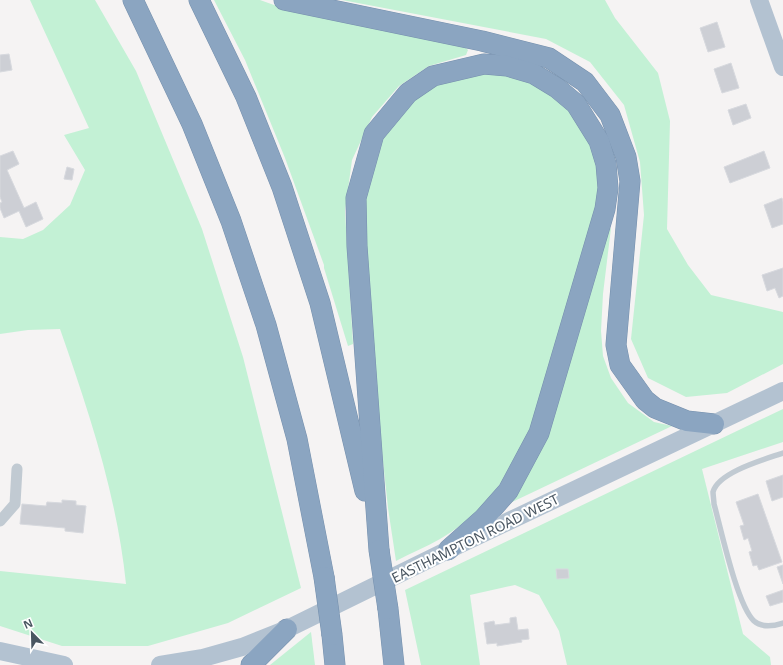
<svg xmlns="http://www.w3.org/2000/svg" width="783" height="665" font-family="'Noto Sans',sans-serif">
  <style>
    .green { fill: #c3f1d5 }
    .building { fill: #cdcfd5; stroke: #d7d9de }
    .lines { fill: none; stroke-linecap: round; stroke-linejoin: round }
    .highway-casing { stroke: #7690ad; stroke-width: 21 }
    .lane { stroke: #c1cad2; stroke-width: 5.5 }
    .street { stroke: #c1cad2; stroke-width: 11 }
    .primary { stroke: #b3c2d1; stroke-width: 18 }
    .highway { stroke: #8ba5c1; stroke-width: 20 }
    .highway-bridge-casing { stroke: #7690ad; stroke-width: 21; stroke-linecap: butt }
    .highway-bridge { stroke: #8ba5c1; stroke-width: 20 }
    .labels { text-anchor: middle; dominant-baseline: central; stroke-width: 4; stroke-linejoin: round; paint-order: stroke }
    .street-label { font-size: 14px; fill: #4a5661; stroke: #fff }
  </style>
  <rect width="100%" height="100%" fill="#f5f3f3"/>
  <g class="green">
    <path d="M 30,0 L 95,0 L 136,71 L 202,229 L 243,357 L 301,588 L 228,623 L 148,646 L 62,646 L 0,626 L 0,571 L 126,584 C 117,496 89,412 60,329 L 28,330 L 0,334 L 0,237 L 23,239 L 43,230 L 70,205 L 85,170 L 64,135 L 89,128 Z"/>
    <path d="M 214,0 L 260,0 L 288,10 L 463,45 L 468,50 L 466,55 L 429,66 L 399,86 L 372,117 L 352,160 L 345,211 L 353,344 L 348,346 L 324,268 L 324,265 L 285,158 L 245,60 Z"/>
    <path d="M 342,0 L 605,0 L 615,18 L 658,73 L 670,121 L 667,229 L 688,265 L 711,295 L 783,312 L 783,364 L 727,393 L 686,397 L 648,378 L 631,339 L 644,215 L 640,162 L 624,105 L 590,62 L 546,39 Z"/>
    <path d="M 479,71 L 526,78 L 563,103 L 578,121 L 588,140 L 595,160 L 599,178 L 600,198 L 528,438 C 506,480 482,515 440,539 C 426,547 411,553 396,561 L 388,508 L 367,313 L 365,198 L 382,135 L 396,116 L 434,82 Z"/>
    <path d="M 611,228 L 603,294 L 601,331 L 603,356 L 611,378 L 628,403 L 654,422 L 672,426 L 504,506 L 607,231 Z"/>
    <path d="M 783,409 L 783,442 L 702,469 L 743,634 L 770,657 L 771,665 L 567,665 L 559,631 L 539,595 L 515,585 L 470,595 L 480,665 L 421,665 L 405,590 Z"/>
    <path d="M 311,632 L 315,665 L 270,665 Z"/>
  </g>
  <g class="building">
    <path d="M 717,22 L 725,47 L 708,52 L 700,28 Z"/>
    <path d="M 9,54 L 12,70 L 0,72 L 0,55 Z"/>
    <path d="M 731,63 L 739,88 L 722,93 L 714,69 Z"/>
    <path d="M 746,104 L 751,118 L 733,125 L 728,110 Z"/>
    <path d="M 13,151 L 19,164 L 7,170 L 24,208 L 36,202 L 43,219 L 26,227 L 19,211 L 4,218 L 0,208 L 0,203 L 2,202 L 0,197 L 0,156 Z"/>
    <path d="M 764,151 L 770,168 L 730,183 L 724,167 Z"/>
    <path d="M 67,167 L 74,169 L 72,180 L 64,179 Z"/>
    <path d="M 782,198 L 783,202 L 783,224 L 772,228 L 764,205 Z"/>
    <path d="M 783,268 L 783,296 L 779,298 L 775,288 L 767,291 L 762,275 Z"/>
    <path d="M 783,475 L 783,497 L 772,501 L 766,481 Z"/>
    <path d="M 758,494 L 782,562 L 759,570 L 757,565 L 753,566 L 749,552 L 752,551 L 748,538 L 744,540 L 740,526 L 744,525 L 736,502 Z"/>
    <path d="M 62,500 L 76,501 L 76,505 L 86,506 L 83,533 L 65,531 L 65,528 L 20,524 L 22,504 L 46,506 L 47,502 L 62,503 Z"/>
    <path d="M 783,565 L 783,584 L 777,567 Z"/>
    <path d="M 556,569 L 568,569 L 569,578 L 557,579 Z"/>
    <path d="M 783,590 L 783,602 L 770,606 L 766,596 Z"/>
    <path d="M 516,617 L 518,630 L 528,629 L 529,639 L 521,640 L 522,642 L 497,646 L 497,643 L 487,644 L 484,623 L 494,621 L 495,625 L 510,623 L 510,618 Z"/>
  </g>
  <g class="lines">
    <defs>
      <g id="highway">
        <path d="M 133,0 L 192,124 L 231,221 L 266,325 L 297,439 L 324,577"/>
        <path d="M 199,0 L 246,97 L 282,187 L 320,303 L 365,491"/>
        <path d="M 284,0 L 482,41 L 549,58 L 585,82 L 610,115 L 626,157 L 630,181 L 616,345 L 620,365 L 645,400 L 655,408 L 687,421 L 714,424"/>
        <path d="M 379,550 L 357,246 L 356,198 L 374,134 L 408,93 L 433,76 L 484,64 L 507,66 L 534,74 L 557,88 L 576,104 L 599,141 L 606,164 L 608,188 L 605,209 L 539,433 L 508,491 L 484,518 L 448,550"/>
        <path d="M 388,609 L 394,665"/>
        <path d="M 332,635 L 335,665"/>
        <path d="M 251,665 L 287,629"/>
      </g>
    </defs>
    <use href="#highway" class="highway-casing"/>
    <path class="lane" d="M 783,453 C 766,459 718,472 713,492 C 713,495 714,501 714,504 C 721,529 737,605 754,621 C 762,628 774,626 783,623"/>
    <path class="street" d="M 0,521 L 15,504 L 17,469"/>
    <g class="primary">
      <path d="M 759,0 L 783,67"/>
      <path d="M 0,651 L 64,665"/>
      <path d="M 160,665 L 203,658 L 242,647 L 287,629 L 448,550 L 783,391"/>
    </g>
    <use href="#highway" class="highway"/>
    <defs>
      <g id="highway-bridge">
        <path d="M 379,550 L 388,609"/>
        <path d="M 324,577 L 332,635"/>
      </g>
    </defs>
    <use href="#highway-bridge" class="highway-bridge-casing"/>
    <use href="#highway-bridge" class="highway-bridge"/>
  </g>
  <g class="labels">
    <g class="street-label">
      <text transform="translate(475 538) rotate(-26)">EASTHAMPTON ROAD WEST</text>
    </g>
  </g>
  <g transform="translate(32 633) rotate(337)" stroke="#ffffff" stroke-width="3" paint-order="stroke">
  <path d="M0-3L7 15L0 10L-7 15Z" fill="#4a5661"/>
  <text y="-6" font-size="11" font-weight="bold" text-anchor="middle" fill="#4a5661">N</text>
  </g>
</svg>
